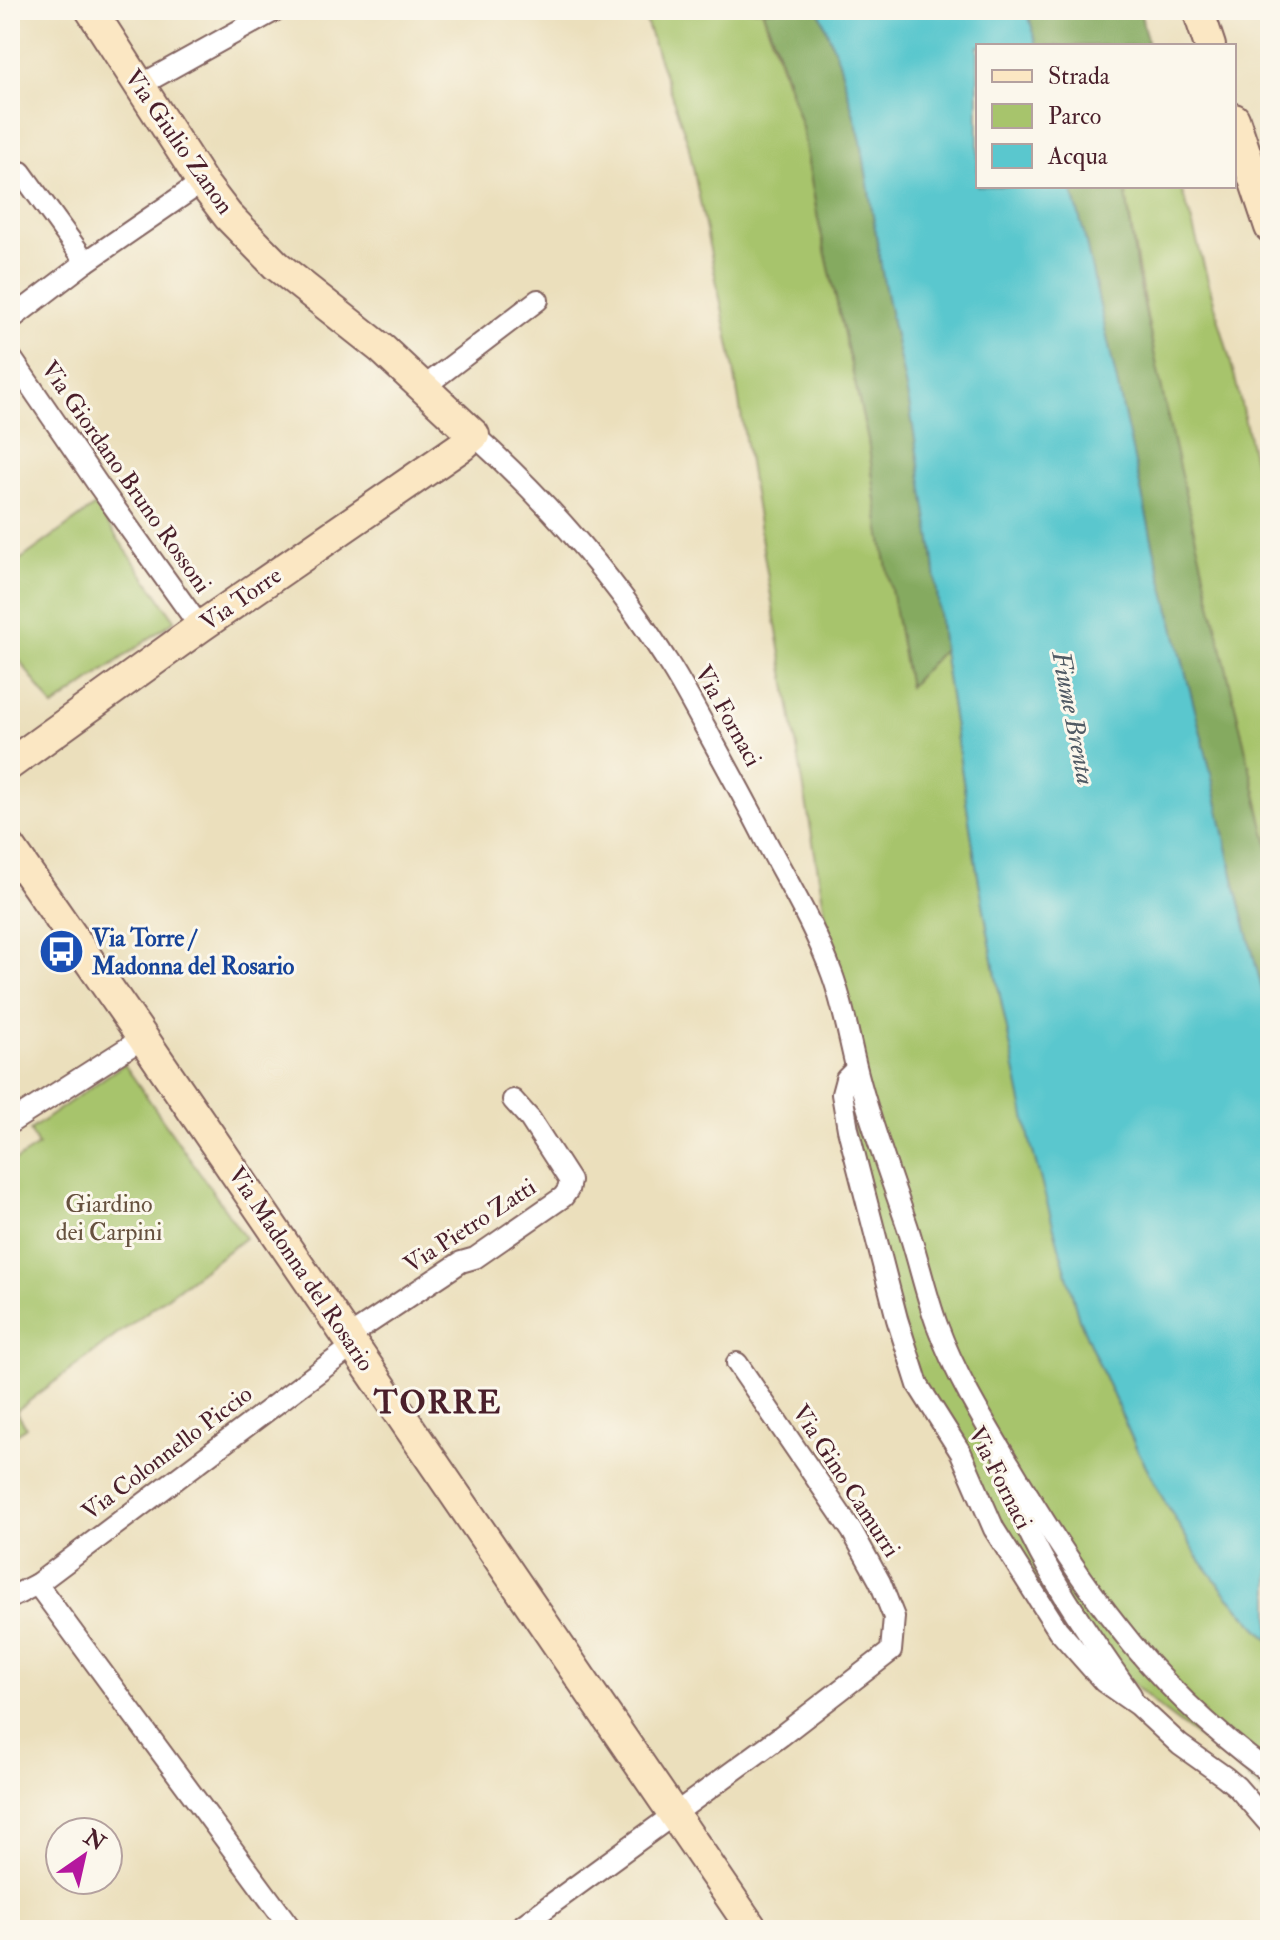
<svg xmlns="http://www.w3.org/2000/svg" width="1280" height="1940" font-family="'IM FELL Double Pica',serif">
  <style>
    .green { fill: #a7c46c; stroke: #78724c; stroke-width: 2 }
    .forest { fill: #85aa60; stroke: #686446; stroke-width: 2 }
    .water { fill: #5ac7ce; stroke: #52737c; stroke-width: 2 }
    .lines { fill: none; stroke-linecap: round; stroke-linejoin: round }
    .street-casing { stroke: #82625e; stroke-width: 24 }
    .secondary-casing { stroke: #82625e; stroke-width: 34 }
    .street { stroke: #fff; stroke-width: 20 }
    .secondary { stroke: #fbe7c3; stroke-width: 30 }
    .labels { text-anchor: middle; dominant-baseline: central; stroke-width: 6; stroke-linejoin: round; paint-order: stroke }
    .street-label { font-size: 24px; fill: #4a1f2b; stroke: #fbf7ec }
    .transit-label { font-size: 24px; font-weight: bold; fill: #164399; stroke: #fbf7ec; text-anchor: start }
    .park-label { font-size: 24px; fill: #66513e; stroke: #fbf7ec }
    .water-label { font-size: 26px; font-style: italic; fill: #505a64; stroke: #fbf7ec }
    .district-label { font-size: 32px; font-weight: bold; letter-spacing: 2px; fill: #4a1f2b; stroke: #fbf7ec }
  </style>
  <rect width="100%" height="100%" fill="#fbf7ec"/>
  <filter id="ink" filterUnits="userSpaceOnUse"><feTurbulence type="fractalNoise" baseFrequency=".0125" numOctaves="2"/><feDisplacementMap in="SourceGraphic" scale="16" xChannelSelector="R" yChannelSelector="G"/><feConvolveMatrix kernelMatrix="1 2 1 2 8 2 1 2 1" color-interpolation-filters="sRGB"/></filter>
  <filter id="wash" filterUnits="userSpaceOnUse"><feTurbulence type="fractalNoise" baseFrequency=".006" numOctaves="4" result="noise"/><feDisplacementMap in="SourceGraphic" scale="32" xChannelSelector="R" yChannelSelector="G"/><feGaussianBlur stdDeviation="1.8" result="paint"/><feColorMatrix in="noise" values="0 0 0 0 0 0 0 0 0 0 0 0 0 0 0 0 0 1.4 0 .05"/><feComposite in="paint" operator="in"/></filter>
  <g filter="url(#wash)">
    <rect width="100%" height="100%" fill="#ebdfbc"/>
    <g class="green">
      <path d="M 642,10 L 762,10 L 802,127 L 818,219 L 868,440 L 879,522 L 909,686 L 943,650 L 975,859 L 996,976 L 1013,1057 L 1079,1319 L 1135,1445 L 1165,1502 L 1199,1559 L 1229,1597 L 1270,1641 L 1270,1798 L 1231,1762 L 1163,1711 L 1071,1625 L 1018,1563 L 919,1380 L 858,1170 L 834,965 L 763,549 L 731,352 L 688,143 Z"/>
      <path d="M 1125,186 L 1180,186 L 1189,212 L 1235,378 L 1270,530 L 1270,854 C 1219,632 1158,412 1125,186 Z"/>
      <path d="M 95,506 L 175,620 L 53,707 L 10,647 L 10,567 Z"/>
      <path d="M 124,1064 L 245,1238 L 16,1411 L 26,1427 L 10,1439 L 10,1164 L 38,1146 L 30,1130 Z"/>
    </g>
    <g class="forest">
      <path d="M 763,10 L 819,10 L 839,61 L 861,141 L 883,278 L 910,408 L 933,553 L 943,650 L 909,687 L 880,530 L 868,440 L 818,219 L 802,127 L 781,60 Z"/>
      <path d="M 1027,10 L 1140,10 L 1148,46 L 1037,46 Z"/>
      <path d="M 1071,186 L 1125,186 L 1137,272 L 1172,437 L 1270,854 L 1270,1020 L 1235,884 L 1210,769 L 1153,544 L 1083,230 Z"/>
    </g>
    <path class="water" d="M 819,10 L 1027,10 L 1037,46 L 978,46 L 978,186 L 1071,186 L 1083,230 L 1153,544 L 1210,769 L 1235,884 L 1270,1020 L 1270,1641 L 1229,1597 L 1199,1559 L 1165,1502 L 1135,1445 L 1079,1319 L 1030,1141 L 996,976 L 975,859 L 943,650 L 933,553 L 910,408 L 883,278 L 861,141 L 839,61 Z"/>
  </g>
  <g filter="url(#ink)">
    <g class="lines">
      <defs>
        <g id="street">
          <path d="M 139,86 L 276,10"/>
          <path d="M 21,172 L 86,262"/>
          <path d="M 10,320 L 86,262 L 202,182"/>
          <path d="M 10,356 L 99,486 L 200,627"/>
          <path d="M 425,389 L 433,380 L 538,300"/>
          <path d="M 474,435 C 546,500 613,576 665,658 C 680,680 692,704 705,727 C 725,764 746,801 765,839 C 788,883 815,927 832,974 C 845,1009 850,1046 860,1082 C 873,1130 891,1178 907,1225 C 918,1258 925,1292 937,1325 C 955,1374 983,1420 1010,1465 C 1042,1519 1077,1575 1116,1624 C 1159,1680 1213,1731 1270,1773"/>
          <path d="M 856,1069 L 846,1079 L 842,1094 L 848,1129 L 897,1319 L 918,1385 L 961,1453 L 994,1529 L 1058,1630 L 1104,1682 L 1137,1705 L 1180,1745 L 1225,1777 L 1237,1787 L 1270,1825"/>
          <path d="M 10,1123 L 143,1038"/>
          <path d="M 348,1337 L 461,1262 L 475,1258 L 563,1197 L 568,1190 L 570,1181 L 530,1119 L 513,1100"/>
          <path d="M 1029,1497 L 1021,1502 L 1019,1510 C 1047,1576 1090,1636 1131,1695"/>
          <path d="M 37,1584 L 292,1930"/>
          <path d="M 10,1598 L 37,1584 L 353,1346"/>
          <path d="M 516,1930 L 781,1736 L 891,1651 L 894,1617 L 880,1582 L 852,1531 L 737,1363"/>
        </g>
        <g id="secondary">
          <path d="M 1198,10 L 1210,46"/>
          <path d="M 1234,119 L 1270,227"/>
          <path d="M 10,764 L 200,627 L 462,446 L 474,435 L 382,349 L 276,265 L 228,216 L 202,182 L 91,10"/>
          <path d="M 10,847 L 143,1038 L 753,1930"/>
        </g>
      </defs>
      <use href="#street" class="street-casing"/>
      <use href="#secondary" class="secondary-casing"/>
      <use href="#street" class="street"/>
      <use href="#secondary" class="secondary"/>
    </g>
  </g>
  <defs>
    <symbol id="bus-disc" viewBox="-11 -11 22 22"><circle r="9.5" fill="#1a4fb4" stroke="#fbf7ec"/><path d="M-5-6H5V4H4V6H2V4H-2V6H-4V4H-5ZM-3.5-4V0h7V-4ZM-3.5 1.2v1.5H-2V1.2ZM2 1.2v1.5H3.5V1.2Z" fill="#fff"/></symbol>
  </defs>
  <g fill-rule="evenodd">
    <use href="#bus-disc" x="36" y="926" width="51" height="51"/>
  </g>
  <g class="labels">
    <g class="street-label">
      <text transform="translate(179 142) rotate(55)">Via Giulio Zanon</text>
      <text transform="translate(126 477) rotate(55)">Via Giordano Bruno Rossoni</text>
      <text transform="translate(241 599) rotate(-35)">Via Torre</text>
      <text transform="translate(728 716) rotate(61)">Via Fornaci</text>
      <text transform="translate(470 1226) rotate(-33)">Via Pietro Zatti</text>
      <text transform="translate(301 1269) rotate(56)">Via Madonna del Rosario</text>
      <text transform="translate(167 1453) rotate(-37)">Via Colonnello Piccio</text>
      <text transform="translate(1000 1478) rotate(63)">Via Fornaci</text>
      <text transform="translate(846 1481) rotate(57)">Via Gino Camurri</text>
    </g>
    <g class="transit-label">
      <text x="92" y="938">Via Torre /<tspan x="92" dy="28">Madonna del Rosario</tspan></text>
    </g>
    <g class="park-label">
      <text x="109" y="1204">Giardino<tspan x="109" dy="28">dei Carpini</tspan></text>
    </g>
    <g class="water-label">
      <text transform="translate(1073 718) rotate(79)">Fiume Brenta</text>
    </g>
    <g class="district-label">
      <text x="438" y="1403">TORRE</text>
    </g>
  </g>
  <rect width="1280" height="1940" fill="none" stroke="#fbf7ec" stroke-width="40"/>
  <rect x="976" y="44" width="260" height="144" fill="#fbf7ec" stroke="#b4a19f" stroke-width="2"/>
  <rect x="992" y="70" width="40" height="12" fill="#fbe7c3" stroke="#b4a19f" stroke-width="2"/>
  <text x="1048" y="84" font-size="24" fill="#4a1f2b">Strada</text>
  <rect x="992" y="104" width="40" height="24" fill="#a7c46c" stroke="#b4a19f" stroke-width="2"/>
  <text x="1048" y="124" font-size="24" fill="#4a1f2b">Parco</text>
  <rect x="992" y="144" width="40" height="24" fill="#5ac7ce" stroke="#b4a19f" stroke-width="2"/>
  <text x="1048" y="164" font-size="24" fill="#4a1f2b">Acqua</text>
  <g transform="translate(84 1856) rotate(34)"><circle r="38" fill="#fbf7ec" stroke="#b4a19f" stroke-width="2"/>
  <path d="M0-6L14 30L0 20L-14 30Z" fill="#b5179e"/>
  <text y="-12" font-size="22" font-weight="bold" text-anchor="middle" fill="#4a1f2b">N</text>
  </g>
</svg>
